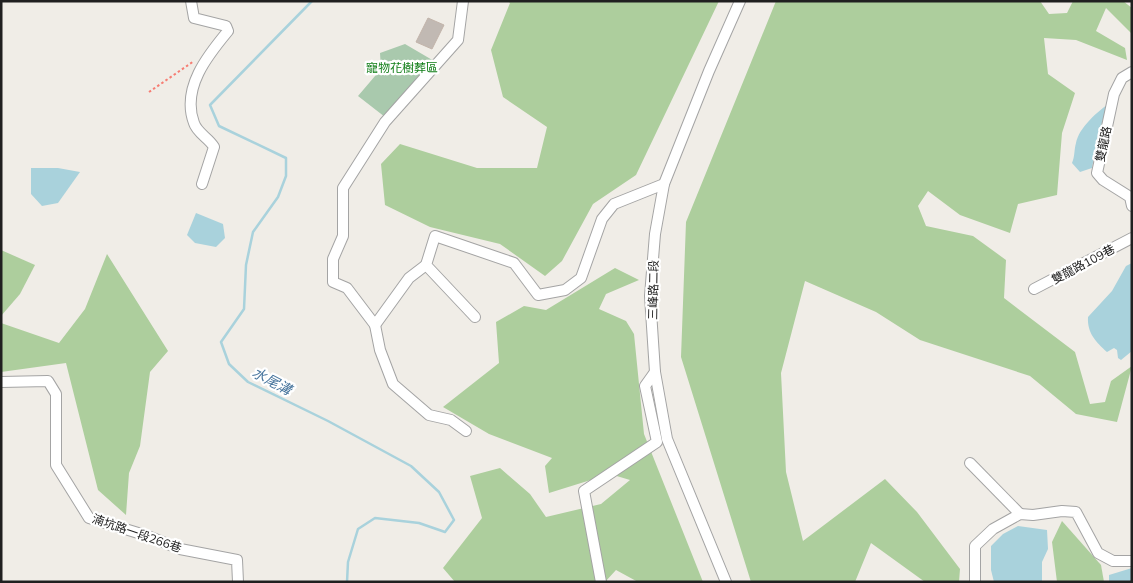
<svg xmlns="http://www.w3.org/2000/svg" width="1133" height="583" font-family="Mulish,'Noto Sans TC',sans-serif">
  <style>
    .forest { fill: #adce9d }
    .cemetery { fill: #a9c9ad }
    .water { fill: #a9d2dc }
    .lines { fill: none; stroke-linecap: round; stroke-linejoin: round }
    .stream { stroke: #a9d2dc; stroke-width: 2.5 }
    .building { fill: #c1b9b3; stroke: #c2b4aa }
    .minor-casing { stroke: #a4a4a4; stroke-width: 12 }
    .path { stroke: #f67d73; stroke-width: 2; stroke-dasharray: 2.5 2.5; stroke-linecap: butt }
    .minor { stroke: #fff; stroke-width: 10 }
    .labels { text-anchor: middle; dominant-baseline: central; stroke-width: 4.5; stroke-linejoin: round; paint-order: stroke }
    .park-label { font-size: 12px; fill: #0f7d16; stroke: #fff }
    .street-label { font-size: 12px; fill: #202020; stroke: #fff }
    .water-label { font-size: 14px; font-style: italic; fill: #49769e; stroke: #fff }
  </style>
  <rect width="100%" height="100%" fill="#f0ede7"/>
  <g class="forest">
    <path d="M 508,1 L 719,1 L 636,175 L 593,204 L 562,261 L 545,276 L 500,244 L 430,227 L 385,205 L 381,164 L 400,144 L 477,168 L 537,168 L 547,127 L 503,97 L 491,50 L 510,3 Z"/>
    <path d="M 776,1 L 1040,1 L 1049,14 L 1067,13 L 1073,1 L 1123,1 L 1132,8 L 1132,34 L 1106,8 L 1096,31 L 1125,48 L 1127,60 L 1076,40 L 1044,38 L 1048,74 L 1075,93 L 1062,133 L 1057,195 L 1018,204 L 1010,233 L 960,215 L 928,191 L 918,206 L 926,226 L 973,236 L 1006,260 L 1004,298 L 1075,352 L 1090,404 L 1105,402 L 1111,381 L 1132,366 L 1117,422 L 1076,414 L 1030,376 L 920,340 L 876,312 L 805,281 L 781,373 L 786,472 L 803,541 L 885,479 L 917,512 L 960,569 L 959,582 L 925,582 L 871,543 L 855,582 L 751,582 L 681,357 L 686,222 Z"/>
    <path d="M 1,250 L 35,265 L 20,294 L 1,316 Z"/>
    <path d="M 107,254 L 168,351 L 150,372 L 140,446 L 129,473 L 126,515 L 98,490 L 66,363 L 1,372 L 1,323 L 59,343 L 85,309 Z"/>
    <path d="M 615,268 L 639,280 L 606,294 L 599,309 L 626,321 L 634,334 L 644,434 L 703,582 L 638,582 L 616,570 L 605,582 L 455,582 L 443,568 L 482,518 L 470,476 L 500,468 L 530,494 L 546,517 L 601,504 L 630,480 L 610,474 L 549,493 L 545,466 L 552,458 L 489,434 L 443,407 L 499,363 L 496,322 L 524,306 L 546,310 Z"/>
    <path d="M 1062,521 L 1101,565 L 1104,582 L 1057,582 L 1052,542 Z"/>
  </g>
  <path class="cemetery" d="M 405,44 L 434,61 L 385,117 L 358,96 L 381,69 L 380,53 Z"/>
  <g class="water">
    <path d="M 1107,105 L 1097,140 L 1092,168 L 1080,172 L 1072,163 C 1075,156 1074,150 1076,143 C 1079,128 1096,113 1107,105 Z"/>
    <path d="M 31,168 L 58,168 L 80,172 L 58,203 L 42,206 L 31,194 Z"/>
    <path d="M 196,213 L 223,224 L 225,238 L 216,247 L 195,243 L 187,235 Z"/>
    <path d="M 1132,263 L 1132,351 L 1121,360 L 1118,358 L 1117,350 L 1114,348 L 1107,352 C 1096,342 1087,333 1088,317 L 1112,291 L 1126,266 Z"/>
    <path d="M 1018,526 L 1047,530 L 1048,549 L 1042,562 L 1042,582 L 994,582 L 991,570 L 991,546 L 1003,534 Z"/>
    <path d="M 1132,568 L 1132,582 L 1109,582 L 1109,575 Z"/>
  </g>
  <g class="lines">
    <path class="stream" d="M 312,1 L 210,105 L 219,126 L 286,158 L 286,176 L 278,197 L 253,232 L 246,265 L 244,309 L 221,342 L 229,364 L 248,382 L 328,421 L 411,466 L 439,492 L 454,520 L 445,532 L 419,523 L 375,518 L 358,529 L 348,562 L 347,582"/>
  </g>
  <path class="building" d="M 428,18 L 444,25 L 432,49 L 416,42 Z"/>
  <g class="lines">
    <defs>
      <g id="minor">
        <path d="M 191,1 L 194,18 L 226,26 L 228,31 C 208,55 181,88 194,123 C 197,133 209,138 214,147 L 202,184"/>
        <path d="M 1132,72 L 1122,78 L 1114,94 L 1097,173 L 1103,180 L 1130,197 L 1132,206"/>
        <path d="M 426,265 L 409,278 L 375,325 L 347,288 L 333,282 L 333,259 L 343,236 L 343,188 L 385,122 L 458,40 L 463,1"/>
        <path d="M 1034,289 L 1132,238"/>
        <path d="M 475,317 L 426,265 L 435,236 L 514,263 L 538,295 L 565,290 L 581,278 L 602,219 L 614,204 L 664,184"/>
        <path d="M 375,325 L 380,350 L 393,384 L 429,415 L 451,420 L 466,431"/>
        <path d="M 1,382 L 48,381 L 56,394 L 56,465 L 89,518 L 148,536 L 180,549 L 237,560 L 238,582"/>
        <path d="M 970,463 L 1020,514"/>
        <path d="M 601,582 L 584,491 L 657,442 L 645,386 L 655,372"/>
        <path d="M 726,582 L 667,439 L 655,372 L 650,296 L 655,234 L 664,184 L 709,71 L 740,1"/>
        <path d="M 975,582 L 975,546 L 993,529 L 1020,514 L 1033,515 L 1062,511 L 1076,512 L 1098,553 L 1113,561 L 1132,561"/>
      </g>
    </defs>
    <use href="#minor" class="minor-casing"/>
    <path class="path" d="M 149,92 L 194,61"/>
    <use href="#minor" class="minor"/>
  </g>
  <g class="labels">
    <g class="park-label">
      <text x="402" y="67">寵物花樹葬區</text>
    </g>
    <g class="street-label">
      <text transform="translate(1103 144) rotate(-78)">雙龍路</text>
      <text transform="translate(1083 264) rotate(-28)">雙龍路109巷</text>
      <text transform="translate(653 290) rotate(-89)">三峰路二段</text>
      <text transform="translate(137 533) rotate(19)">湳坑路一段266巷</text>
    </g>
    <g class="water-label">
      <text transform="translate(272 381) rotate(28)">水尾溝</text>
    </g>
  </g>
  <rect width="1133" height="583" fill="none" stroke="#202020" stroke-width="5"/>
</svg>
